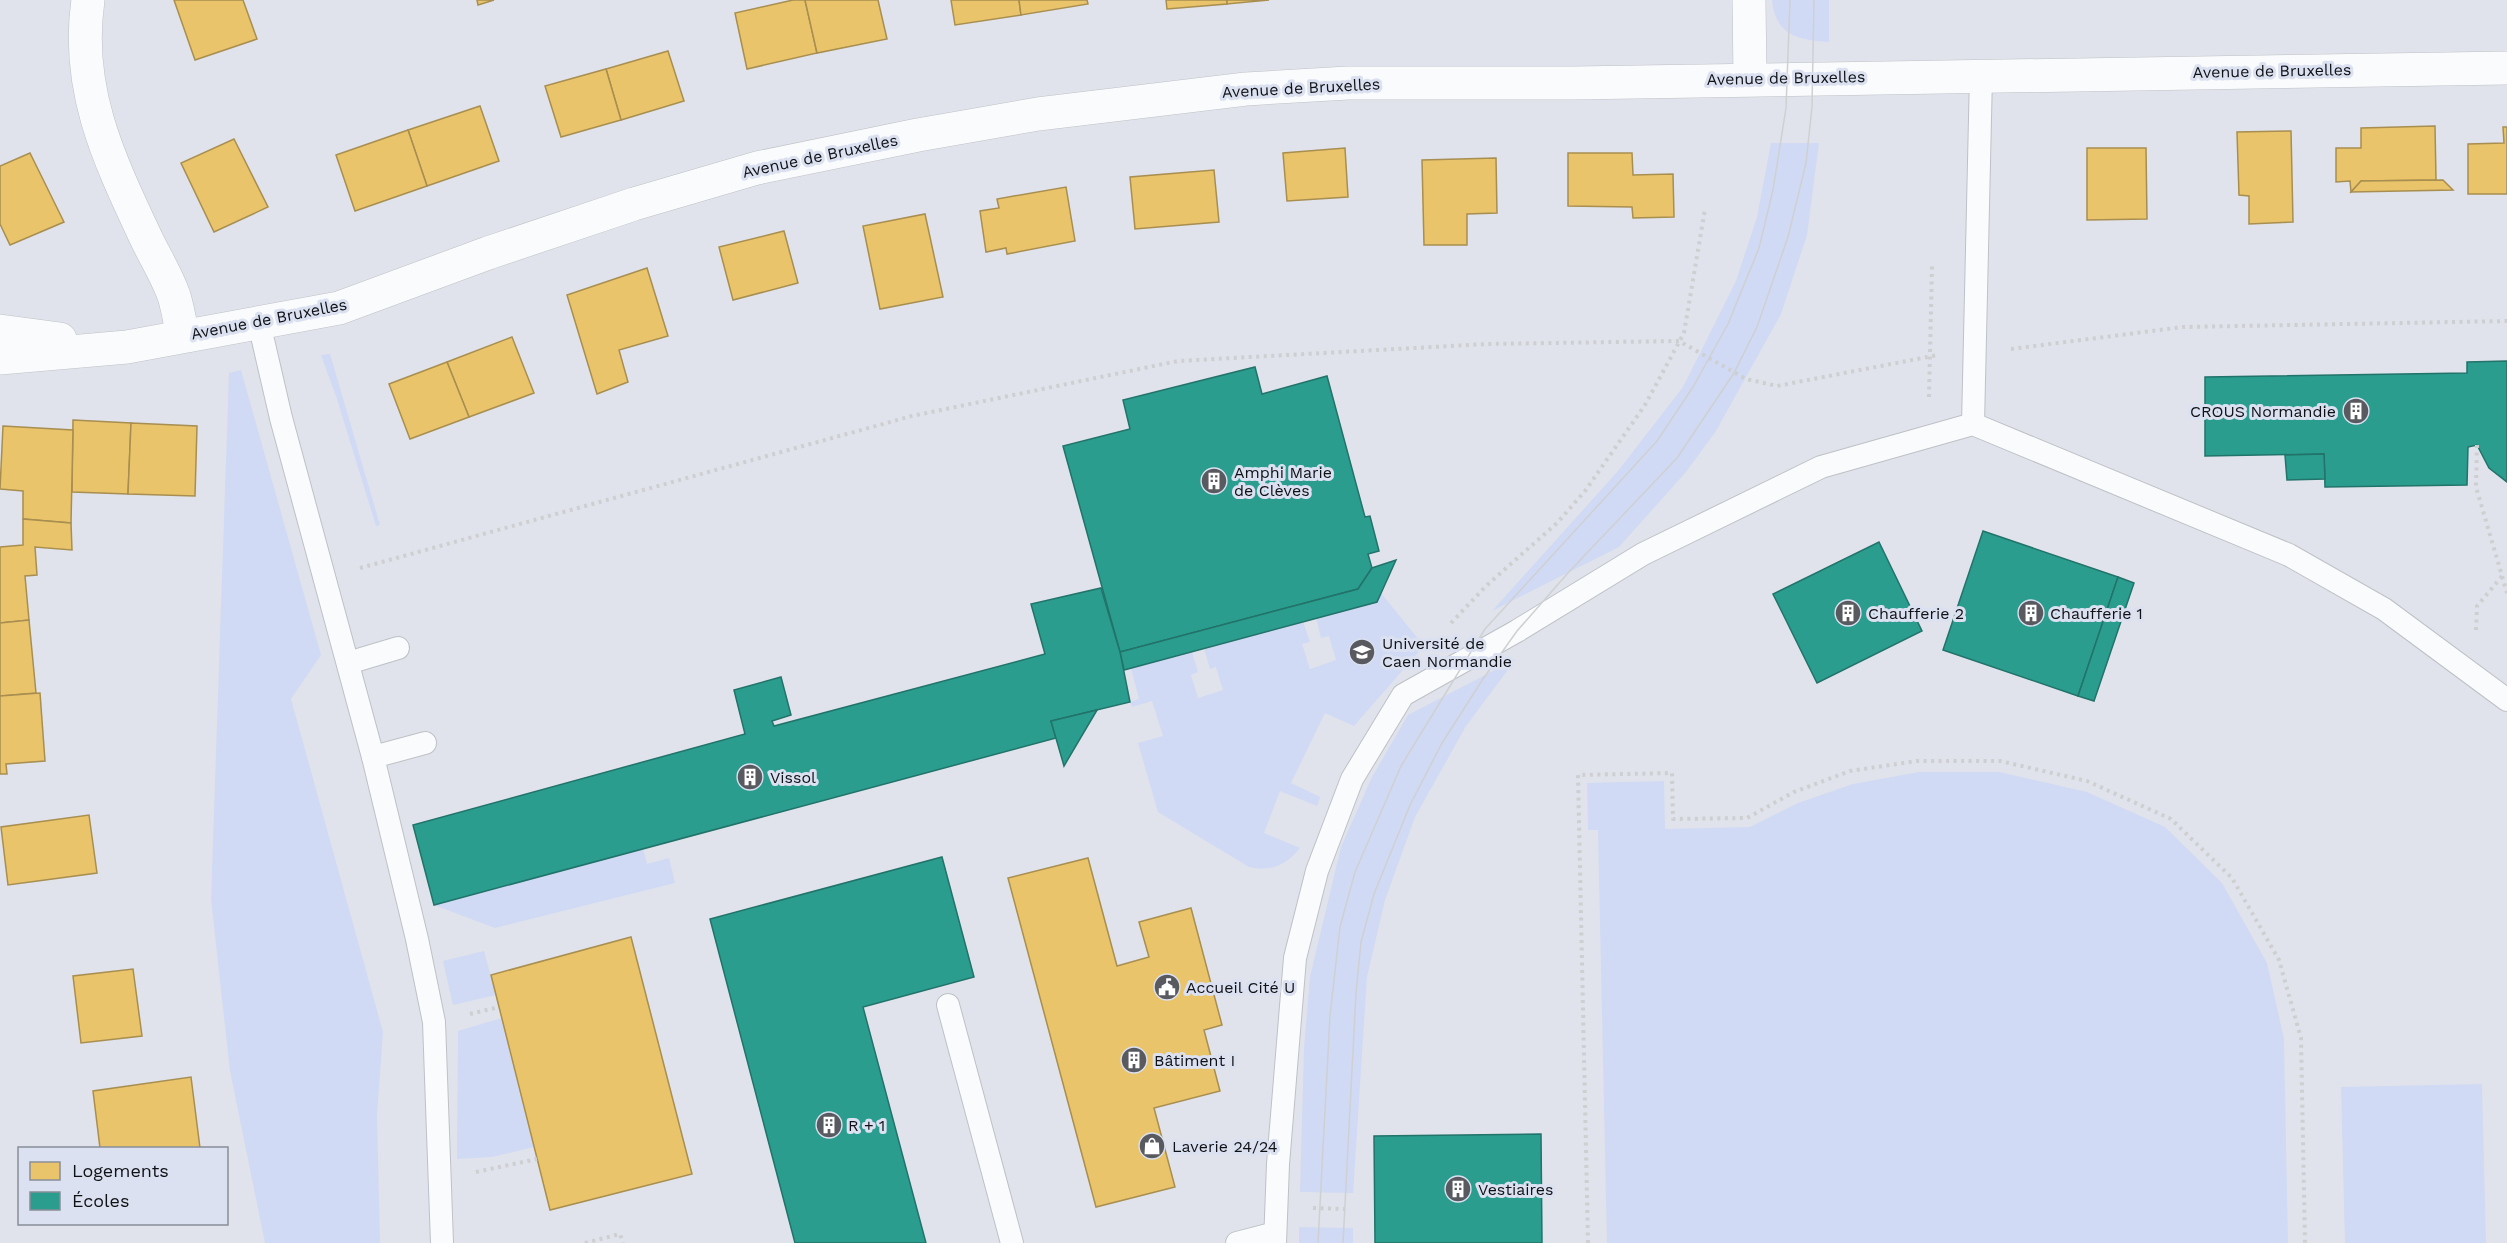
<svg xmlns="http://www.w3.org/2000/svg" width="2507" height="1243" font-family="'Work Sans',sans-serif">
  <style>
    .green { fill: #d0daf4 }
    .homes { fill: #e9c46a; stroke: #a88e50; stroke-width: 1.5 }
    .schools { fill: #2a9d8f; stroke: #22736a; stroke-width: 1.5 }
    .lines { fill: none; stroke-linecap: round; stroke-linejoin: round }
    .lane-casing { stroke: #bec1c7; stroke-width: 24 }
    .street-casing { stroke: #bec1c7; stroke-width: 34 }
    .secondary-casing { stroke: #bec1c7; stroke-width: 34 }
    .path { stroke: #cecfd1; stroke-width: 4; stroke-dasharray: 3 4.5; stroke-linecap: butt }
    .lane { stroke: #fafbfc; stroke-width: 22 }
    .street { stroke: #fafbfc; stroke-width: 33 }
    .secondary { stroke: #fafbfc; stroke-width: 33 }
    .tram { stroke: #cfd0d2; stroke-width: 1.5 }
    .labels { text-anchor: middle; dominant-baseline: central; stroke-width: 6; stroke-linejoin: round; paint-order: stroke }
    .street-label { font-size: 16px; fill: #0f1115; stroke: #dbe1f0 }
    .poi-label { font-size: 16px; fill: #0f1115; stroke: #dbe1f0; text-anchor: start }
  </style>
  <rect width="100%" height="100%" fill="#e0e3eb"/>
  <g class="green">
    <path d="M 1772,0 L 1829,0 L 1829,42 C 1798,40 1776,36 1772,0 Z"/>
    <path d="M 1771,143 L 1819,143 L 1807,235 L 1781,314 L 1716,431 L 1686,472 L 1619,547 L 1492,611 L 1618,471 L 1683,387 L 1736,281 L 1757,217 Z"/>
    <path d="M 330,354 L 380,525 L 376,526 L 337,399 L 321,355 Z"/>
    <path d="M 241,370 L 321,655 L 291,699 L 383,1032 L 377,1115 L 380,1243 L 265,1243 L 230,1071 L 211,899 L 229,373 Z"/>
    <path d="M 1381,593 L 1424,646 L 1354,726 L 1325,713 L 1291,783 L 1320,797 L 1317,806 L 1280,791 L 1264,833 L 1300,848 C 1286,865 1272,872 1249,867 L 1158,812 L 1138,743 L 1163,736 L 1152,701 L 1132,707 L 1130,702 L 1139,699 L 1131,668 L 1192,652 L 1198,672 L 1191,675 L 1198,698 L 1223,690 L 1216,667 L 1210,669 L 1204,648 L 1303,621 L 1310,642 L 1302,644 L 1310,669 L 1336,660 L 1329,636 L 1321,638 L 1316,618 L 1377,602 Z"/>
    <path d="M 1516,659 L 1466,726 L 1415,817 L 1385,900 L 1367,977 L 1353,1193 L 1300,1192 L 1304,1048 L 1310,977 L 1341,847 L 1372,777 L 1408,715 Z"/>
    <path d="M 1919,772 L 1999,772 L 2087,792 L 2165,827 L 2222,883 L 2267,963 L 2284,1039 L 2288,1243 L 1607,1243 L 1598,830 L 1588,830 L 1587,783 L 1664,781 L 1665,829 L 1750,827 L 1798,803 L 1853,784 Z"/>
    <path d="M 643,849 L 647,864 L 669,858 L 675,883 L 495,928 L 434,905 Z"/>
    <path d="M 484,951 L 496,995 L 453,1005 L 443,961 Z"/>
    <path d="M 502,1018 L 534,1147 L 492,1157 L 457,1159 L 458,1031 Z"/>
    <path d="M 2482,1084 L 2486,1243 L 2345,1243 L 2341,1087 Z"/>
    <path d="M 1299,1227 L 1353,1228 L 1353,1243 L 1299,1243 Z"/>
  </g>
  <g class="homes">
    <path d="M 174,0 L 243,0 L 257,39 L 195,60 Z"/>
    <path d="M 477,0 L 494,0 L 478,5 Z"/>
    <path d="M 793,0 L 805,0 L 817,53 L 747,69 L 735,13 Z"/>
    <path d="M 805,0 L 878,0 L 887,39 L 817,53 Z"/>
    <path d="M 951,0 L 1019,0 L 1021,15 L 955,25 Z"/>
    <path d="M 1019,0 L 1087,0 L 1088,4 L 1021,15 Z"/>
    <path d="M 1166,0 L 1227,0 L 1227,4 L 1167,9 Z"/>
    <path d="M 1227,0 L 1269,0 L 1227,4 Z"/>
    <path d="M 668,51 L 684,101 L 621,120 L 606,69 Z"/>
    <path d="M 606,69 L 621,120 L 561,137 L 545,86 Z"/>
    <path d="M 480,106 L 499,161 L 427,186 L 408,130 Z"/>
    <path d="M 2435,126 L 2436,180 L 2361,181 L 2351,192 L 2350,181 L 2336,182 L 2336,148 L 2361,148 L 2361,128 Z"/>
    <path d="M 2503,127 L 2507,127 L 2507,194 L 2468,194 L 2468,144 L 2504,143 Z"/>
    <path d="M 408,130 L 427,186 L 355,211 L 336,155 Z"/>
    <path d="M 2291,131 L 2293,222 L 2249,224 L 2249,196 L 2239,195 L 2237,132 Z"/>
    <path d="M 234,139 L 268,207 L 214,232 L 181,163 Z"/>
    <path d="M 1345,148 L 1348,197 L 1287,201 L 1283,153 Z"/>
    <path d="M 2087,148 L 2146,148 L 2147,219 L 2087,220 Z"/>
    <path d="M 30,153 L 64,222 L 10,245 L 0,224 L 0,166 Z"/>
    <path d="M 1568,153 L 1632,153 L 1633,175 L 1673,174 L 1674,217 L 1633,218 L 1632,207 L 1568,206 Z"/>
    <path d="M 1496,158 L 1497,213 L 1467,214 L 1467,245 L 1424,245 L 1422,160 Z"/>
    <path d="M 1214,170 L 1219,222 L 1135,229 L 1130,177 Z"/>
    <path d="M 2443,180 L 2453,190 L 2351,192 L 2361,181 Z"/>
    <path d="M 1066,187 L 1075,241 L 1007,254 L 1006,248 L 986,252 L 980,211 L 999,208 L 997,199 Z"/>
    <path d="M 925,214 L 943,297 L 880,309 L 863,226 Z"/>
    <path d="M 784,231 L 798,283 L 733,300 L 719,247 Z"/>
    <path d="M 647,268 L 668,336 L 619,350 L 628,382 L 597,394 L 567,295 Z"/>
    <path d="M 512,337 L 534,393 L 469,417 L 447,362 Z"/>
    <path d="M 447,362 L 469,417 L 410,439 L 389,384 Z"/>
    <path d="M 73,420 L 131,423 L 128,494 L 72,492 Z"/>
    <path d="M 131,423 L 197,426 L 195,496 L 128,494 Z"/>
    <path d="M 3,426 L 73,430 L 71,523 L 23,519 L 23,491 L 0,489 Z"/>
    <path d="M 23,519 L 71,523 L 72,550 L 35,547 L 37,575 L 25,576 L 29,620 L 0,623 L 0,547 L 23,545 Z"/>
    <path d="M 29,620 L 36,693 L 0,696 L 0,623 Z"/>
    <path d="M 40,693 L 45,761 L 6,764 L 7,774 L 0,774 L 0,696 Z"/>
    <path d="M 89,815 L 97,873 L 8,885 L 1,827 Z"/>
    <path d="M 1088,858 L 1117,966 L 1149,957 L 1139,922 L 1191,908 L 1222,1025 L 1204,1030 L 1220,1091 L 1154,1108 L 1175,1187 L 1096,1207 L 1008,878 Z"/>
    <path d="M 631,937 L 692,1174 L 550,1210 L 491,975 Z"/>
    <path d="M 133,969 L 142,1036 L 81,1043 L 73,976 Z"/>
    <path d="M 191,1077 L 200,1148 L 100,1148 L 93,1091 Z"/>
  </g>
  <g class="schools">
    <path d="M 2507,361 L 2507,482 L 2489,468 L 2477,445 L 2468,447 L 2467,485 L 2325,487 L 2324,454 L 2205,456 L 2205,377 L 2467,373 L 2467,362 Z"/>
    <path d="M 1255,367 L 1262,394 L 1327,376 L 1365,517 L 1370,516 L 1379,551 L 1368,554 L 1372,568 L 1358,589 L 1120,652 L 1063,446 L 1130,429 L 1123,400 Z"/>
    <path d="M 2324,454 L 2325,479 L 2287,480 L 2285,455 Z"/>
    <path d="M 1983,531 L 2118,577 L 2078,696 L 1943,650 Z"/>
    <path d="M 1879,542 L 1922,631 L 1817,683 L 1773,594 Z"/>
    <path d="M 1396,560 L 1377,602 L 1124,670 L 1120,652 L 1358,589 L 1372,568 Z"/>
    <path d="M 2118,577 L 2134,583 L 2094,701 L 2078,696 Z"/>
    <path d="M 1101,588 L 1120,652 L 1130,702 L 1051,721 L 1056,738 L 434,905 L 413,825 L 745,734 L 734,690 L 781,677 L 791,715 L 772,721 L 774,726 L 1045,654 L 1031,604 Z"/>
    <path d="M 1097,710 L 1064,766 L 1051,721 Z"/>
    <path d="M 942,857 L 974,977 L 863,1007 L 926,1243 L 795,1243 L 710,919 Z"/>
    <path d="M 1541,1134 L 1542,1243 L 1375,1243 L 1374,1136 Z"/>
  </g>
  <g class="lines">
    <defs>
      <g id="lane">
        <path d="M 259,323 L 281,418 L 373,757 L 417,939 L 434,1022 L 442,1243"/>
        <path d="M 1973,424 L 1981,75"/>
        <path d="M 348,663 L 398,648"/>
        <path d="M 373,757 L 425,743"/>
        <path d="M 948,1005 L 1012,1243"/>
        <path d="M 1237,1243 L 1275,1233"/>
        <path d="M 1275,1243 L 1278,1164 L 1295,958 L 1317,871 L 1352,779 L 1403,695 L 1517,631 L 1643,554 L 1821,467 L 1973,424 L 2289,555 L 2384,609 L 2507,700"/>
      </g>
      <path id="street" d="M 88,0 C 75,89 109,159 146,238 C 155,257 167,276 174,296 C 178,309 180,323 183,336"/>
      <g id="secondary">
        <path d="M 1749,0 L 1750,79"/>
        <path d="M 0,331 L 60,339"/>
        <path d="M 0,358 L 127,347 L 339,308 L 488,253 L 634,204 L 757,168 L 918,135 L 1038,114 L 1246,89 L 1348,83 L 1574,83 L 2507,68"/>
      </g>
    </defs>
    <use href="#lane" class="lane-casing"/>
    <use href="#street" class="street-casing"/>
    <use href="#secondary" class="secondary-casing"/>
    <g class="path">
      <path d="M 2011,349 L 2183,327 L 2507,321"/>
      <path d="M 1929,397 L 1932,266"/>
      <path d="M 2477,445 L 2476,487 L 2507,593"/>
      <path d="M 360,568 L 912,416 L 1178,361 L 1487,344 L 1679,341 L 1746,379 L 1777,386 L 1938,355"/>
      <path d="M 1451,623 L 1486,586 L 1557,523 L 1585,491 L 1645,405 L 1684,333 L 1705,209"/>
      <path d="M 2476,630 L 2477,606 L 2503,575"/>
      <path d="M 470,1014 L 499,1007"/>
      <path d="M 476,1172 L 537,1159"/>
      <path d="M 1313,1208 L 1344,1209"/>
      <path d="M 585,1243 L 620,1234 L 623,1243"/>
      <path d="M 1588,1243 L 1578,775 L 1672,773 L 1673,819 L 1747,818 L 1794,792 L 1850,771 L 1917,761 L 2000,761 L 2087,781 L 2171,819 L 2232,878 L 2279,960 L 2301,1038 L 2305,1243"/>
    </g>
    <use href="#lane" class="lane"/>
    <use href="#street" class="street"/>
    <use href="#secondary" class="secondary"/>
    <g class="tram">
      <path d="M 1318,1243 L 1330,1016 L 1340,927 L 1355,872 L 1401,766 L 1485,629 L 1657,441 L 1693,387 L 1728,324 L 1759,248 L 1773,190 L 1786,108 L 1790,0"/>
      <path d="M 1343,1243 L 1356,993 L 1361,942 L 1374,894 L 1410,805 L 1442,743 L 1483,679 L 1517,631 L 1567,574 L 1677,458 L 1734,373 L 1757,327 L 1788,237 L 1806,163 L 1812,107 L 1814,0"/>
    </g>
  </g>
  <defs>
    <symbol id="building-disc" viewBox="-11 -11 22 22"><circle r="9.5" fill="#585a60" stroke="#dbe1f0"/><path d="M-4-6H4V6H1V3H-1V6H-4ZM-2.5-4.3h1.7v1.8h-1.7ZM.8-4.3h1.7v1.8H.8ZM-2.5-1h1.7V.8h-1.7ZM.8-1h1.7V.8H.8Z" fill="#fff"/></symbol>
    <symbol id="university-disc" viewBox="-11 -11 22 22"><circle r="9.5" fill="#585a60" stroke="#dbe1f0"/><path d="M0-5L7-2L0 1L-7-2ZM-4 1L0 2.5L4 1V4Q0 6-4 4Z" fill="#fff"/></symbol>
    <symbol id="civic-disc" viewBox="-11 -11 22 22"><circle r="9.5" fill="#585a60" stroke="#dbe1f0"/><path d="M-.6-6.5H3V-4.5H.6V-3L4-1V1h2V6H-6V1h2V-1L-.6-3ZM-1.2 2.5V6h2.4V2.5Z" fill="#fff"/></symbol>
    <symbol id="shop-disc" viewBox="-11 -11 22 22"><circle r="9.5" fill="#585a60" stroke="#dbe1f0"/><path d="M-5-2.5h2.3a2.7 3.5 0 0 1 5.4 0H5L5.5 6h-11ZM-1.5-2.5h3a1.5 2.3 0 0 0-3 0Z" fill="#fff"/></symbol>
  </defs>
  <g fill-rule="evenodd">
    <use href="#building-disc" x="2341" y="396" width="30" height="30"/>
    <use href="#building-disc" x="1199" y="466" width="30" height="30"/>
    <use href="#building-disc" x="1833" y="598" width="30" height="30"/>
    <use href="#building-disc" x="2016" y="598" width="30" height="30"/>
    <use href="#university-disc" x="1347" y="637" width="30" height="30"/>
    <use href="#building-disc" x="735" y="762" width="30" height="30"/>
    <use href="#civic-disc" x="1152" y="972" width="30" height="30"/>
    <use href="#building-disc" x="1119" y="1045" width="30" height="30"/>
    <use href="#building-disc" x="814" y="1110" width="30" height="30"/>
    <use href="#shop-disc" x="1137" y="1131" width="30" height="30"/>
    <use href="#building-disc" x="1443" y="1174" width="30" height="30"/>
  </g>
  <g class="labels">
    <g class="street-label">
      <text transform="translate(2272 71) rotate(-1)">Avenue de Bruxelles</text>
      <text transform="translate(1786 78) rotate(-1)">Avenue de Bruxelles</text>
      <text transform="translate(1301 88) rotate(-3)">Avenue de Bruxelles</text>
      <text transform="translate(820 156) rotate(-12)">Avenue de Bruxelles</text>
      <text transform="translate(269 319) rotate(-11)">Avenue de Bruxelles</text>
    </g>
    <g class="poi-label">
      <text x="2336" y="411" text-anchor="end">CROUS Normandie</text>
      <text x="1234" y="472">Amphi Marie<tspan x="1234" dy="18">de Clèves</tspan></text>
      <text x="1868" y="613">Chaufferie 2</text>
      <text x="2050" y="613">Chaufferie 1</text>
      <text x="1382" y="643">Université de<tspan x="1382" dy="18">Caen Normandie</tspan></text>
      <text x="770" y="777">Vissol</text>
      <text x="1186" y="987">Accueil Cité U</text>
      <text x="1154" y="1060">Bâtiment I</text>
      <text x="848" y="1125">R + 1</text>
      <text x="1172" y="1146">Laverie 24/24</text>
      <text x="1478" y="1189">Vestiaires</text>
    </g>
  </g>
  <rect x="18" y="1147" width="210" height="78" fill="#dbe1f0" stroke="#898e98" stroke-width="1.5"/>
  <rect x="30" y="1162" width="30" height="18" fill="#e9c46a" stroke="#898e98" stroke-width="1.5"/>
  <text x="72" y="1177" font-size="18" fill="#0f1115">Logements</text>
  <rect x="30" y="1192" width="30" height="18" fill="#2a9d8f" stroke="#898e98" stroke-width="1.5"/>
  <text x="72" y="1207" font-size="18" fill="#0f1115">Écoles</text>
</svg>
